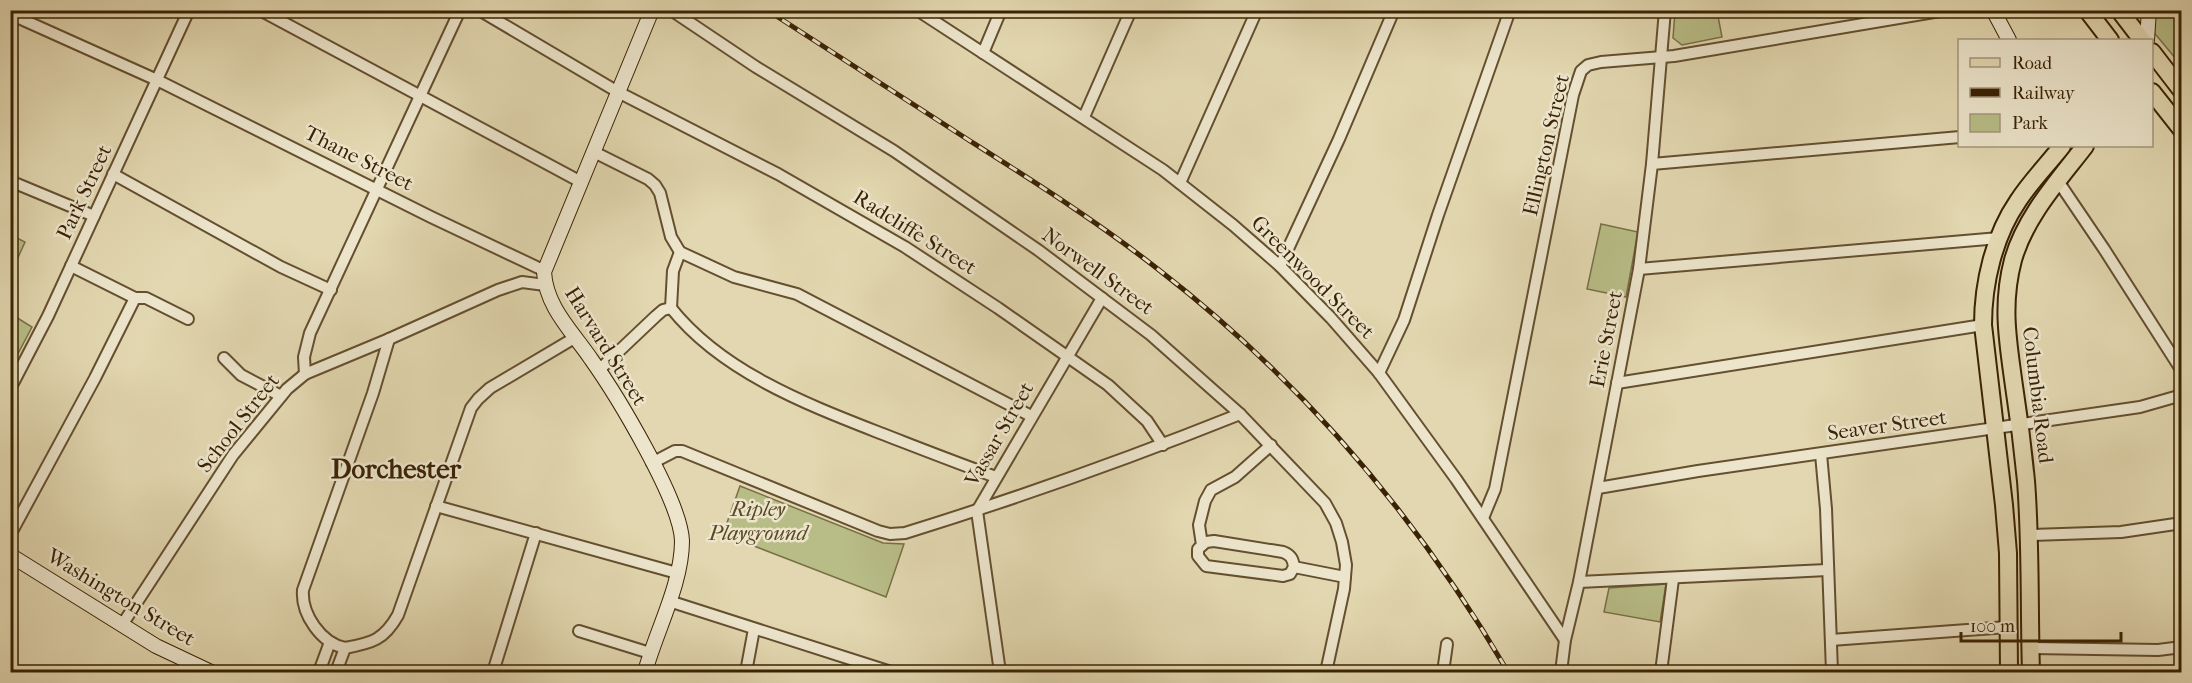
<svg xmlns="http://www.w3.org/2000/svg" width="2192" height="683" font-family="'IM FELL French Canon',serif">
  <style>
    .green { fill: #b8bd87; stroke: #797046; stroke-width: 1.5 }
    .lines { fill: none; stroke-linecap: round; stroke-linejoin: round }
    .street-casing { stroke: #644f2f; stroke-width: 14 }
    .secondary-casing { stroke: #3a2204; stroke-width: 16 }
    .primary-casing { stroke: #3a2204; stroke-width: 20 }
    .street { stroke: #ece5cc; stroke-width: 10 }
    .secondary { stroke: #ece5cc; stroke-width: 14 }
    .primary { stroke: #e2d7b0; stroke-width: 16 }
    .rail-casing { stroke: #3a2204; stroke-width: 5 }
    .rail { stroke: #ece5cc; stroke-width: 3; stroke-dasharray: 9; stroke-linecap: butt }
    .labels { text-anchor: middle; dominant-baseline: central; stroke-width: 5; stroke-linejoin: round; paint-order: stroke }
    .street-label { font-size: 21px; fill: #3a2204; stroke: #ece5cc }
    .park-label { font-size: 21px; font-style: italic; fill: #5a4925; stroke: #ece5cc }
    .district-label { font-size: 27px; font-weight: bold; fill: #3a2204; stroke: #ece5cc }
  </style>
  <rect width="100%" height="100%" fill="#e2d7b0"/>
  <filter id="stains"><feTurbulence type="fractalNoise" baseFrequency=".00333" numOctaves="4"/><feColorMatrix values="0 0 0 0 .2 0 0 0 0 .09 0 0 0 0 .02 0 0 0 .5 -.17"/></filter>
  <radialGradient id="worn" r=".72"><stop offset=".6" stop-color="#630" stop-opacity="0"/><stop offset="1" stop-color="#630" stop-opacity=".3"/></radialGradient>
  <g class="green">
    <path d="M 1675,11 L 1717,11 L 1722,37 L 1682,45 L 1673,38 Z"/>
    <path d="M 2136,11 L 2181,11 L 2181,65 Z"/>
    <path d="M 1601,224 L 1638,232 L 1626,297 L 1587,289 Z"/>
    <path d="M 11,235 L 25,242 L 11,273 Z"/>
    <path d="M 11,314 L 32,327 L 11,367 Z"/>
    <path d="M 740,486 L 883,543 L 904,544 L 886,597 L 723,534 Z"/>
    <path d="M 1666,584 L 1660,622 L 1604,612 L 1609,588 Z"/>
  </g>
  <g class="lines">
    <defs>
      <g id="street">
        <path d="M 260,10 L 581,182"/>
        <path d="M 479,10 L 618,92 L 778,174 L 905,247 L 998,308 L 1108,385 L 1147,421 L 1163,445"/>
        <path d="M 671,10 L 756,67 L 894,151 L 1038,250 L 1151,335 L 1240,414 L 1325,503 L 1336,523 L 1342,542 L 1346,565 L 1344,589 L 1326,672"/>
        <path d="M 917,10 L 1163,170 L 1233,225 L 1280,266 L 1331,318 L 1379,373 L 1456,479 L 1565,640"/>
        <path d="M 10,14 L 157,80 L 431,217 L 545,271"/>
        <path d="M 983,53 L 1001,10"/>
        <path d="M 1084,117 L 1131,10"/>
        <path d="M 594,152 L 648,179 L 655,185 L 660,193 L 671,237 L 680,252 L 734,277 L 797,294 L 1031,416"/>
        <path d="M 1652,164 L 1960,137"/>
        <path d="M 113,174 L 281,267 L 331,290"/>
        <path d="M 10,181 L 94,216"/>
        <path d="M 2058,181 L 2104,249 L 2182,371"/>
        <path d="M 1180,183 L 1257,10"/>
        <path d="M 71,266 L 135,298 L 146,298 L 188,319"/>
        <path d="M 1280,266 L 1339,139 L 1394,10"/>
        <path d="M 1639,269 L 1999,238"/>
        <path d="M 671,308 C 722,372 806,404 880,433 C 919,448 957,463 996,477"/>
        <path d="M 671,308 L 673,271 L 680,252"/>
        <path d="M 224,358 L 241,375 L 281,396"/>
        <path d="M 599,370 L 656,316 L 663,310 L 671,308"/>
        <path d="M 1379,373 L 1404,320 L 1438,215 L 1510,10"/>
        <path d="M 305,374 L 304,357 L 310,333 L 460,10"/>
        <path d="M 1617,383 L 1983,325"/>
        <path d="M 10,389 L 48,316 L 189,10"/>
        <path d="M 1821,454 L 1826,509 L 1832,672"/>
        <path d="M 652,463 L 675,451 L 682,451 L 878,531 L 890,534 L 905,533 C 1018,498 1130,458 1240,414"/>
        <path d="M 1598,488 L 1698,471 L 2140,407 L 2182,395"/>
        <path d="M 436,506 L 677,573"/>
        <path d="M 1483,518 L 1495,489 L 1573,95 L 1581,71 L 1588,65 L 1601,62 L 1674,56 L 1946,10"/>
        <path d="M 10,535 L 95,378 L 135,298"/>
        <path d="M 2029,535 L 2121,532 L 2182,523"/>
        <path d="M 1202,545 L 1199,525 L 1205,501 L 1211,490 L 1235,477 L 1271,445"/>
        <path d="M 1294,567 L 1290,574 L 1283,576 L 1206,566 L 1198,556 L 1198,549 L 1206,542 L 1214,541 L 1283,552 C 1291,555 1293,559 1294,567 L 1345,577"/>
        <path d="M 1579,582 L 1827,570"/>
        <path d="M 669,601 L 891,672"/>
        <path d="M 122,625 L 233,455 L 287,389 L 305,374 L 389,339 L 498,290 L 522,282 L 545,285"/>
        <path d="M 579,631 L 650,653"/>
        <path d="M 1831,640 L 2008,627"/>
        <path d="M 345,648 C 321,643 301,614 303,590 L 373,393 L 389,339"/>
        <path d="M 2030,648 L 2158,650 L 2182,647"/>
        <path d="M 319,672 L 330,642"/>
        <path d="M 336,672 L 345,648 C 372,643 384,640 398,615 L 471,408 L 478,399 L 490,388 L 576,337"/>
        <path d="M 493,672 L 536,533"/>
        <path d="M 746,672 L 754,629"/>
        <path d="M 1000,672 L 977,511 L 1102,298"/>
        <path d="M 1443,672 L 1447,644"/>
        <path d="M 1561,672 L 1565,640 L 1579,582 L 1639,269 L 1652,164 L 1665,10"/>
        <path d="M 1661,672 L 1673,579"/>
      </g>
      <g id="secondary">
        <path d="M 1993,10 L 2009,40"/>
        <path d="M 2147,40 L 2149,10"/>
        <path d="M 10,555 L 156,646 L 211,672"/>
        <path d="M 645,672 C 656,631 682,584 682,541 C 681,501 616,394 591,359 C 572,331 546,307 544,272 L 652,10"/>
      </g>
      <g id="primary">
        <path d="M 2087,10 L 2110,40"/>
        <path d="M 2119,10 L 2142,40"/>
        <path d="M 2152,52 L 2182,91"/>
        <path d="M 2152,92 L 2182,130"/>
        <path d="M 2009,672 L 2008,553 L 2004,505 L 1983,325 C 1983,283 1994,236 2018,201 C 2031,181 2048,164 2062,146"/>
        <path d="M 2031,672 C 2029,609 2031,545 2026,481 C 2023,450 2019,418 2014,386 C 2008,342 2001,305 2013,260 C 2025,217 2058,181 2085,146"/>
      </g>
    </defs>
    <use href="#street" class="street-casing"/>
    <use href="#secondary" class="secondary-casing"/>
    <use href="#primary" class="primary-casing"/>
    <use href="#street" class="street"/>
    <use href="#secondary" class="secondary"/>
    <use href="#primary" class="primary"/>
    <defs>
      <path id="rail" d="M 767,10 C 834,53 900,96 967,139 C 1033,181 1098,222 1159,270 C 1301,380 1418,518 1508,672"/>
    </defs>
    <use href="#rail" class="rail-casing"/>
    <use href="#rail" class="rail"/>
  </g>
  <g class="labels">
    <g class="street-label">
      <text transform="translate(1546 145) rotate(-77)">Ellington Street</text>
      <text transform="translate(359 158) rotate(27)">Thane Street</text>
      <text transform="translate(84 192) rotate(-65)">Park Street</text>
      <text transform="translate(915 232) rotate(32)">Radcliffe Street</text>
      <text transform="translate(1098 271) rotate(36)">Norwell Street</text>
      <text transform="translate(1313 277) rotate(45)">Greenwood Street</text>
      <text transform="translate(1606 339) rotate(-79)">Erie Street</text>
      <text transform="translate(606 346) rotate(58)">Harvard Street</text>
      <text transform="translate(2038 395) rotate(83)">Columbia Road</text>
      <text transform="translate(238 423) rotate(-52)">School Street</text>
      <text transform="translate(1887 425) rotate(-8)">Seaver Street</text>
      <text transform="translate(999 434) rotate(-60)">Vassar Street</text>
      <text transform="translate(121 597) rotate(31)">Washington Street</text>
    </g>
    <g class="park-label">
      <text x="758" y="509">Ripley<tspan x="758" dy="24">Playground</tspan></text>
    </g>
    <g class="district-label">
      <text x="396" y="469">Dorchester</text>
    </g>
  </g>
  <rect width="2192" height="683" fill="none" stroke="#e2d7b0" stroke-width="36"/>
  <rect x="12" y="12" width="2168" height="659" fill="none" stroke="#3a2204" stroke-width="3"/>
  <rect x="18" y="18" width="2156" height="647" fill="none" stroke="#3a2204" stroke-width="1.5"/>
  <rect x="1958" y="39" width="195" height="108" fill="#ece5cc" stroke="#a5977c" stroke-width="1.5"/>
  <rect x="1970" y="58" width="30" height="9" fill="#e2d7b0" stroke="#a5977c" stroke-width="1.5"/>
  <text x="2012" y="69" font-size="18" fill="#3a2204">Road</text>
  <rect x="1970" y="88" width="30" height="9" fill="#3a2204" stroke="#a5977c" stroke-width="1.5"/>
  <text x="2012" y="99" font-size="18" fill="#3a2204">Railway</text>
  <rect x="1970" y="114" width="30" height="18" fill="#b8bd87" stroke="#a5977c" stroke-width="1.5"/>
  <text x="2012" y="129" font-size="18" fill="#3a2204">Park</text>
  <path d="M1961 632v9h160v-9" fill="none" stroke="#3a2204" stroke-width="3"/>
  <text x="1970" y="632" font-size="18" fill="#3a2204" stroke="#ece5cc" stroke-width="4.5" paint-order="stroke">100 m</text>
  <rect width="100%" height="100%" filter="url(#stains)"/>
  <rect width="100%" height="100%" fill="url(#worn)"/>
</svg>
